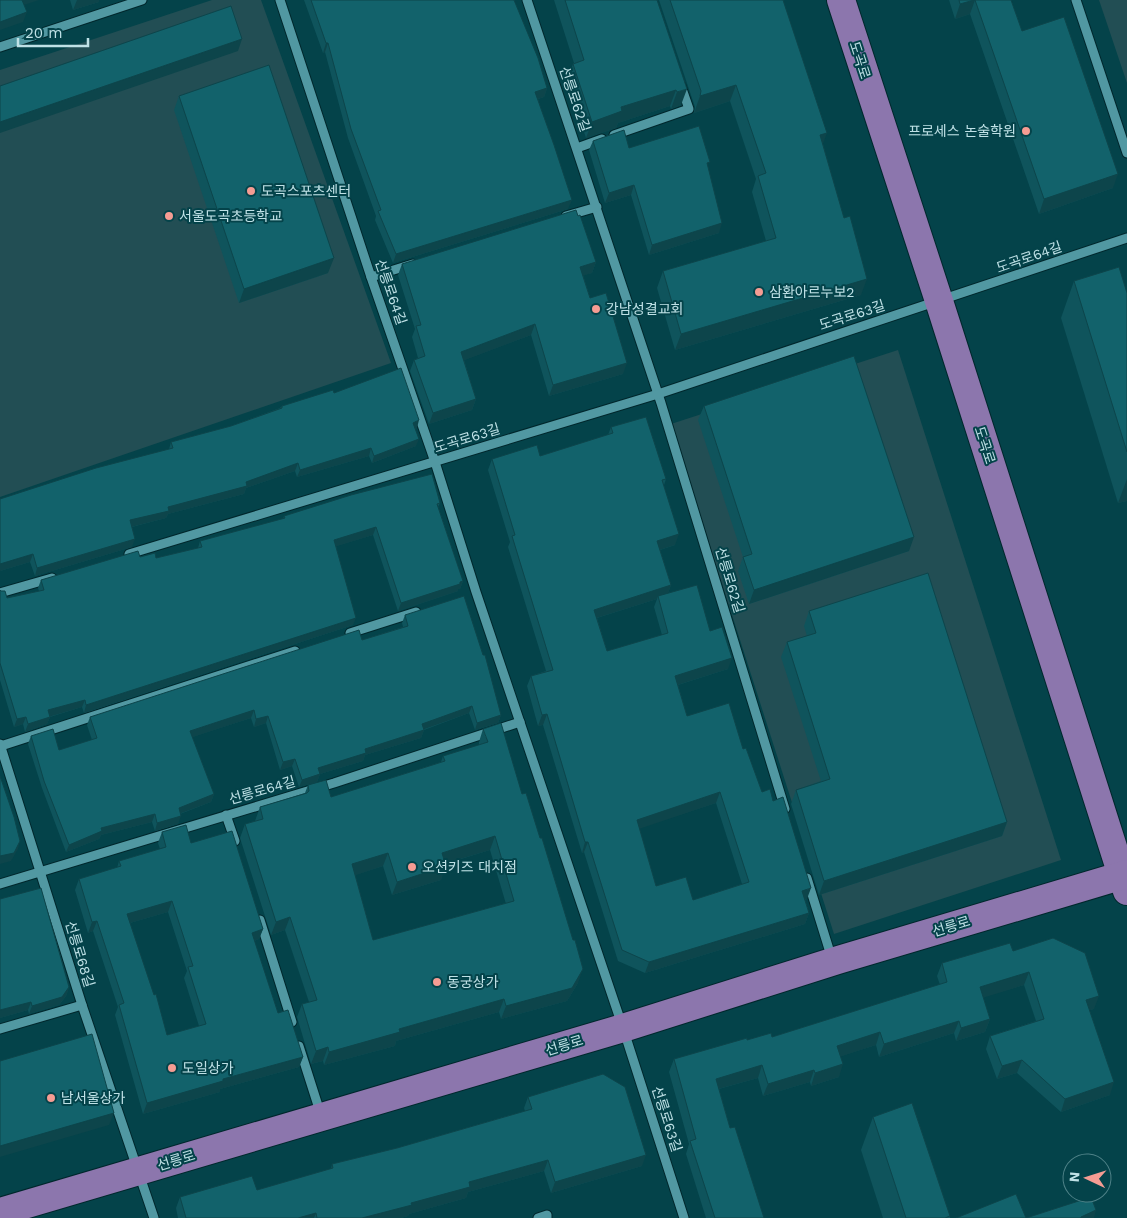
<svg xmlns="http://www.w3.org/2000/svg" width="1127" height="1218" font-family="'Work Sans','Noto Sans KR',sans-serif">
  <style>
    .built { fill: #224e54 }
    .lines { fill: none; stroke-linecap: round; stroke-linejoin: round }
    .minor-casing { stroke: #00272c; stroke-width: 11 }
    .major-casing { stroke: #00272c; stroke-width: 30 }
    .minor { stroke: #5198a2; stroke-width: 9 }
    .major { stroke: #8c76ad; stroke-width: 28 }
    .wall { fill: #0f545c; fill-rule: evenodd }
    .shaded-wall { fill: #0d454b }
    .building { fill: #12626b; stroke: #0d454b; fill-rule: evenodd }
    .poi-dot { fill: #f59c93; stroke: #04434a; stroke-width: 2 }
    .labels { text-anchor: middle; dominant-baseline: central; stroke-width: 4; stroke-linejoin: round; paint-order: stroke }
    .street-label { font-size: 14px; fill: #bfe1e6; stroke: #04434a }
    .poi-label { font-size: 14px; fill: #bfe1e6; stroke: #04434a; text-anchor: start }
  </style>
  <rect width="100%" height="100%" fill="#04434a"/>
  <g class="built">
    <path d="M 212,0 L 261,0 L 391,363 L 0,497 L 0,70 Z"/>
    <path d="M 1099,0 L 1127,0 L 1127,83 Z"/>
    <path d="M 898,350 L 1061,860 L 834,934 L 671,424 Z"/>
  </g>
  <g class="lines">
    <defs>
      <g id="minor">
        <path d="M 280,0 L 371,277 L 435,462 L 476,592 L 623,1028 L 684,1218"/>
        <path d="M 527,0 L 661,403 L 785,809"/>
        <path d="M 1076,0 L 1127,153"/>
        <path d="M 0,47 L 142,0"/>
        <path d="M 614,135 L 689,109 L 681,86"/>
        <path d="M 577,148 L 602,139"/>
        <path d="M 566,216 L 597,207"/>
        <path d="M 371,277 L 413,264"/>
        <path d="M 129,554 L 658,394 L 1127,238"/>
        <path d="M 0,593 L 52,578"/>
        <path d="M 350,633 L 416,612"/>
        <path d="M 0,744 L 82,1005 L 154,1218"/>
        <path d="M 1,746 L 295,651"/>
        <path d="M 226,815 L 235,841"/>
        <path d="M 807,878 L 832,959"/>
        <path d="M 0,884 L 334,783 L 520,722"/>
        <path d="M 260,920 L 292,1022"/>
        <path d="M 0,1029 L 82,1005"/>
        <path d="M 299,1046 L 321,1115"/>
        <path d="M 538,1218 L 547,1215 L 547,1218"/>
      </g>
      <g id="major">
        <path d="M 841,0 L 939,301 L 1127,891"/>
        <path d="M 0,1212 L 623,1028 L 838,960 L 1127,874"/>
      </g>
    </defs>
    <use href="#minor" class="minor-casing"/>
    <use href="#major" class="major-casing"/>
    <use href="#minor" class="minor"/>
    <use href="#major" class="major"/>
  </g>
  <g class="wall">
    <path d="M 70,0 L 99,0 L 99,2 L 73,10 Z"/>
    <path d="M 304,0 L 514,0 L 547,88 L 544,97 L 538,99 L 568,209 L 393,263 L 375,220 L 376,216 L 348,138 L 325,52 L 323,53 Z"/>
    <path d="M 554,0 L 657,0 L 681,105 L 671,109 L 670,106 L 618,123 L 616,128 L 586,138 L 567,80 L 573,64 L 574,63 Z"/>
    <path d="M 659,0 L 783,0 L 823,144 L 861,295 L 675,350 L 657,288 L 663,271 L 766,241 L 752,192 L 756,179 L 730,101 L 694,113 L 695,107 Z"/>
    <path d="M 949,0 L 1012,0 L 1011,0 L 1022,31 L 1113,188 L 1039,214 L 970,14 L 955,19 Z"/>
    <path d="M 179,96 L 328,273 L 239,303 L 174,110 Z"/>
    <path d="M 593,141 L 629,148 L 708,168 L 719,233 L 649,255 L 631,195 L 605,203 L 589,150 Z"/>
    <path d="M 596,262 L 592,273 L 583,275 L 590,298 L 623,374 L 549,396 L 531,335 L 464,360 L 476,399 L 472,410 L 429,424 L 410,371 L 414,360 L 418,358 L 412,337 L 415,329 L 398,275 L 402,264 Z"/>
    <path d="M 1074,281 L 1127,293 L 1127,501 L 1118,503 L 1061,318 Z"/>
    <path d="M 334,393 L 417,428 L 415,429 L 416,446 L 372,463 L 369,456 L 297,477 L 295,471 L 246,488 L 244,494 L 168,514 L 166,518 L 132,527 L 132,547 L 35,576 L 30,562 L 0,571 L 169,449 L 171,442 L 231,426 L 280,408 L 282,406 Z"/>
    <path d="M 704,406 L 909,551 L 749,604 L 738,571 L 743,557 L 698,420 Z"/>
    <path d="M 611,427 L 666,479 L 664,485 L 675,545 L 660,550 L 671,585 L 668,593 L 710,631 L 728,669 L 678,685 L 687,716 L 743,749 L 807,899 L 805,900 L 809,913 L 805,924 L 645,973 L 618,961 L 584,852 L 582,853 L 543,725 L 538,726 L 527,686 L 531,676 L 546,671 L 508,547 L 510,542 L 488,470 L 492,459 L 540,456 L 608,435 ZM 657,599 L 654,607 L 662,635 L 607,651 L 597,618 ZM 716,803 L 742,884 L 693,900 L 656,886 L 639,828 Z"/>
    <path d="M 440,503 L 438,507 L 463,581 L 460,589 L 458,589 L 458,591 L 398,611 L 373,535 L 336,546 L 353,625 L 84,713 L 82,707 L 50,717 L 47,724 L 25,732 L 23,724 L 14,727 L 0,680 L 0,590 L 7,598 L 39,591 L 38,588 L 41,580 L 140,557 L 156,558 L 198,548 L 200,541 L 283,519 L 284,516 Z"/>
    <path d="M 809,611 L 1007,822 L 1002,836 L 819,895 L 791,804 L 796,790 L 821,781 L 781,657 L 787,642 L 807,636 L 804,626 Z"/>
    <path d="M 405,615 L 501,715 L 498,723 L 475,730 L 469,713 L 424,730 L 421,738 L 365,755 L 363,761 L 320,774 L 317,782 L 299,787 L 292,766 L 280,770 L 266,723 L 254,727 L 251,718 L 192,737 L 214,794 L 211,802 L 180,814 L 178,824 L 155,831 L 152,822 L 101,835 L 99,839 L 66,852 L 42,788 L 28,744 L 31,736 L 59,750 L 92,740 L 87,725 L 90,717 L 362,640 L 403,627 L 402,623 Z"/>
    <path d="M 483,729 L 578,983 L 567,1001 L 501,1019 L 499,1012 L 396,1041 L 395,1046 L 324,1065 L 323,1061 L 311,1064 L 297,1017 L 302,1004 L 309,1002 L 285,930 L 271,935 L 240,838 L 245,824 L 255,821 L 260,807 L 305,793 L 308,785 L 331,797 L 441,762 L 443,756 L 479,745 L 479,742 ZM 490,850 L 506,904 L 373,940 L 355,875 L 383,866 L 392,895 L 441,880 L 445,864 Z"/>
    <path d="M 162,832 L 191,843 L 263,929 L 259,939 L 254,941 L 278,1013 L 303,1057 L 299,1067 L 220,1089 L 220,1092 L 143,1114 L 115,1015 L 118,1007 L 93,931 L 88,933 L 75,890 L 79,879 L 117,868 L 119,861 L 160,849 L 158,843 ZM 168,912 L 187,971 L 184,978 L 199,1026 L 167,1035 L 130,923 Z"/>
    <path d="M 0,899 L 69,987 L 66,996 L 59,1005 L 29,1014 L 28,1010 L 0,1018 Z"/>
    <path d="M 1013,951 L 1094,1009 L 1089,1010 L 1110,1095 L 1061,1112 L 1017,1073 L 997,1079 L 986,1049 L 990,1036 L 1036,1021 L 1024,985 L 983,997 L 990,1019 L 985,1032 L 956,1041 L 954,1033 L 879,1057 L 876,1045 L 841,1056 L 839,1077 L 811,1086 L 810,1082 L 763,1096 L 758,1078 L 719,1089 L 730,1128 L 764,1218 L 706,1218 L 686,1154 L 689,1144 L 669,1072 L 674,1059 L 747,1040 L 772,1037 L 940,985 L 937,976 L 942,963 Z"/>
    <path d="M 528,1097 L 642,1166 L 551,1193 L 544,1171 L 468,1192 L 466,1198 L 409,1214 L 408,1216 L 401,1218 L 178,1218 L 176,1208 L 180,1197 L 257,1190 L 331,1169 L 332,1164 L 397,1148 L 525,1111 L 524,1108 Z"/>
    <path d="M 873,1117 L 950,1216 L 950,1218 L 883,1218 L 861,1150 Z"/>
  </g>
  <g class="shaded-wall">
    <path d="M 20,0 L 39,0 L 18,7 Z"/>
    <path d="M 77,0 L 99,0 L 99,2 L 73,10 Z"/>
    <path d="M 974,0 L 975,0 L 970,14 L 955,19 L 960,4 Z"/>
    <path d="M 27,12 L 23,22 L 0,30 L 0,22 Z"/>
    <path d="M 242,39 L 238,51 L 0,133 L 0,122 Z"/>
    <path d="M 326,43 L 328,43 L 325,52 L 323,53 Z"/>
    <path d="M 736,85 L 730,101 L 694,113 L 700,96 Z"/>
    <path d="M 547,88 L 544,97 L 531,101 L 535,92 Z"/>
    <path d="M 687,89 L 681,105 L 671,109 L 677,92 Z"/>
    <path d="M 676,90 L 670,106 L 618,123 L 616,128 L 586,138 L 592,122 L 621,107 Z"/>
    <path d="M 827,133 L 821,149 L 820,135 Z"/>
    <path d="M 1118,174 L 1113,188 L 1039,214 L 1044,199 Z"/>
    <path d="M 634,185 L 631,195 L 605,203 L 609,193 Z"/>
    <path d="M 572,200 L 568,209 L 393,263 L 396,254 Z"/>
    <path d="M 722,223 L 719,233 L 649,255 L 652,245 Z"/>
    <path d="M 334,258 L 328,273 L 239,303 L 244,289 Z"/>
    <path d="M 596,262 L 592,273 L 576,278 L 580,267 Z"/>
    <path d="M 867,279 L 861,295 L 675,350 L 681,334 Z"/>
    <path d="M 535,324 L 531,335 L 457,363 L 461,352 Z"/>
    <path d="M 627,363 L 623,374 L 549,396 L 553,385 Z"/>
    <path d="M 476,399 L 472,410 L 429,424 L 433,413 Z"/>
    <path d="M 419,420 L 417,428 L 410,430 L 413,423 Z"/>
    <path d="M 419,439 L 416,446 L 372,463 L 374,456 Z"/>
    <path d="M 371,448 L 369,456 L 297,477 L 300,470 Z"/>
    <path d="M 298,463 L 295,471 L 246,488 L 244,494 L 168,514 L 166,518 L 127,528 L 130,520 Z"/>
    <path d="M 1127,479 L 1127,501 L 1118,503 Z"/>
    <path d="M 376,527 L 373,535 L 331,548 L 334,540 Z"/>
    <path d="M 679,534 L 675,545 L 653,552 L 657,541 Z"/>
    <path d="M 914,537 L 909,551 L 749,604 L 754,590 Z"/>
    <path d="M 135,539 L 132,547 L 35,576 L 37,568 Z"/>
    <path d="M 33,554 L 30,562 L 0,571 L 0,564 Z"/>
    <path d="M 463,581 L 460,589 L 458,589 L 458,591 L 398,611 L 401,603 Z"/>
    <path d="M 671,585 L 667,596 L 658,596 L 657,599 L 590,620 L 594,610 Z"/>
    <path d="M 356,618 L 353,625 L 84,713 L 86,705 Z"/>
    <path d="M 732,658 L 728,669 L 671,687 L 675,676 Z"/>
    <path d="M 85,700 L 82,707 L 45,718 L 48,710 Z"/>
    <path d="M 472,706 L 469,713 L 419,731 L 422,724 Z"/>
    <path d="M 254,710 L 251,718 L 187,739 L 190,731 Z"/>
    <path d="M 547,714 L 543,725 L 538,726 L 542,715 Z"/>
    <path d="M 501,715 L 498,723 L 475,730 L 477,723 Z"/>
    <path d="M 268,716 L 266,723 L 254,727 L 256,719 Z"/>
    <path d="M 26,717 L 23,724 L 14,727 L 17,719 Z"/>
    <path d="M 50,717 L 47,724 L 25,732 L 28,724 Z"/>
    <path d="M 424,730 L 421,738 L 365,755 L 363,761 L 320,774 L 317,782 L 299,787 L 302,780 L 318,768 L 365,749 Z"/>
    <path d="M 295,759 L 292,766 L 280,770 L 283,762 Z"/>
    <path d="M 720,792 L 716,803 L 633,831 L 637,820 Z"/>
    <path d="M 214,794 L 211,802 L 176,815 L 179,808 Z"/>
    <path d="M 155,814 L 152,822 L 101,835 L 99,839 L 66,852 L 69,845 L 101,828 Z"/>
    <path d="M 181,816 L 178,824 L 155,831 L 157,823 Z"/>
    <path d="M 1007,822 L 1002,836 L 819,895 L 824,881 Z"/>
    <path d="M 495,836 L 490,850 L 437,866 L 442,853 Z"/>
    <path d="M 20,841 L 18,849 L 11,861 L 0,864 L 0,856 Z"/>
    <path d="M 585,842 L 588,842 L 584,852 L 582,853 Z"/>
    <path d="M 388,853 L 383,866 L 347,878 L 352,864 Z"/>
    <path d="M 446,866 L 441,880 L 392,895 L 397,882 Z"/>
    <path d="M 811,888 L 807,899 L 798,902 L 802,891 Z"/>
    <path d="M 172,901 L 168,912 L 123,925 L 127,914 Z"/>
    <path d="M 809,913 L 805,924 L 645,973 L 649,962 Z"/>
    <path d="M 290,917 L 285,930 L 271,935 L 276,922 Z"/>
    <path d="M 97,921 L 93,931 L 88,933 L 92,922 Z"/>
    <path d="M 263,929 L 259,939 L 248,943 L 252,933 Z"/>
    <path d="M 583,969 L 578,983 L 567,1001 L 501,1019 L 506,1006 Z"/>
    <path d="M 1029,972 L 1024,985 L 976,1000 L 980,987 Z"/>
    <path d="M 69,987 L 66,996 L 59,1005 L 29,1014 L 32,1006 Z"/>
    <path d="M 1099,996 L 1094,1009 L 1081,1013 L 1086,1000 Z"/>
    <path d="M 504,999 L 499,1012 L 396,1041 L 395,1046 L 324,1065 L 329,1052 L 399,1029 Z"/>
    <path d="M 31,1002 L 28,1010 L 0,1018 L 0,1010 Z"/>
    <path d="M 990,1019 L 985,1032 L 956,1041 L 961,1028 Z"/>
    <path d="M 959,1021 L 954,1033 L 879,1057 L 884,1044 Z"/>
    <path d="M 880,1032 L 876,1045 L 833,1059 L 837,1046 Z"/>
    <path d="M 328,1047 L 323,1061 L 311,1064 L 316,1051 Z"/>
    <path d="M 303,1057 L 299,1067 L 220,1089 L 220,1092 L 143,1114 L 147,1103 L 223,1079 Z"/>
    <path d="M 1022,1060 L 1017,1073 L 997,1079 L 1002,1066 Z"/>
    <path d="M 843,1064 L 839,1077 L 811,1086 L 815,1073 Z"/>
    <path d="M 762,1065 L 758,1078 L 711,1091 L 716,1079 Z"/>
    <path d="M 814,1070 L 810,1082 L 763,1096 L 768,1084 Z"/>
    <path d="M 1114,1082 L 1110,1095 L 1061,1112 L 1065,1099 Z"/>
    <path d="M 114,1113 L 109,1125 L 0,1157 L 0,1146 Z"/>
    <path d="M 646,1155 L 642,1166 L 551,1193 L 555,1182 Z"/>
    <path d="M 548,1160 L 544,1171 L 468,1192 L 466,1198 L 409,1214 L 408,1216 L 401,1218 L 362,1218 L 411,1203 L 469,1182 Z"/>
    <path d="M 1096,1210 L 1094,1218 L 1080,1218 L 1081,1217 Z"/>
    <path d="M 316,1213 L 314,1218 L 298,1218 Z"/>
  </g>
  <g class="building">
    <path d="M 0,0 L 22,0 L 27,12 L 0,22 Z"/>
    <path d="M 311,0 L 514,0 L 538,58 L 547,88 L 535,92 L 554,145 L 572,200 L 396,254 L 378,211 L 381,210 L 351,129 L 328,43 L 326,43 Z"/>
    <path d="M 565,0 L 657,0 L 687,89 L 677,92 L 676,90 L 621,107 L 622,111 L 592,122 L 573,64 L 584,60 Z"/>
    <path d="M 670,0 L 783,0 L 827,133 L 820,135 L 844,218 L 850,216 L 867,279 L 681,334 L 663,271 L 776,238 L 758,176 L 766,173 L 736,85 L 700,96 L 701,91 Z"/>
    <path d="M 959,0 L 974,0 L 960,4 Z"/>
    <path d="M 975,0 L 1011,0 L 1022,31 L 1064,17 L 1118,174 L 1044,199 Z"/>
    <path d="M 231,6 L 242,39 L 0,122 L 0,86 Z"/>
    <path d="M 269,65 L 334,258 L 244,289 L 179,96 Z"/>
    <path d="M 699,126 L 710,162 L 707,163 L 722,223 L 652,245 L 634,185 L 609,193 L 593,141 L 624,130 L 629,148 Z"/>
    <path d="M 576,210 L 578,216 L 580,215 L 596,262 L 580,267 L 590,298 L 606,293 L 627,363 L 553,385 L 535,324 L 461,352 L 476,399 L 433,413 L 414,360 L 425,356 L 416,326 L 421,325 L 402,264 Z"/>
    <path d="M 1119,267 L 1127,293 L 1127,452 L 1074,281 Z"/>
    <path d="M 854,356 L 914,537 L 754,590 L 743,557 L 752,554 L 704,406 Z"/>
    <path d="M 401,368 L 419,420 L 413,423 L 419,439 L 374,456 L 371,448 L 300,470 L 298,463 L 246,482 L 247,486 L 168,507 L 169,511 L 130,520 L 135,539 L 37,568 L 33,554 L 0,564 L 0,499 L 96,468 L 173,448 L 171,442 L 231,426 L 282,408 L 282,406 L 333,390 L 334,393 Z"/>
    <path d="M 646,417 L 666,479 L 662,480 L 679,534 L 657,541 L 671,585 L 594,610 L 607,651 L 668,633 L 658,596 L 697,585 L 710,631 L 722,627 L 732,658 L 675,676 L 687,716 L 729,703 L 743,749 L 746,748 L 762,792 L 770,789 L 773,801 L 783,797 L 811,888 L 802,891 L 809,913 L 649,962 L 622,950 L 588,842 L 585,842 L 547,714 L 542,715 L 531,676 L 553,670 L 512,536 L 515,535 L 492,459 L 537,445 L 540,456 L 613,433 L 611,427 ZM 720,792 L 749,882 L 693,900 L 686,877 L 656,886 L 637,820 Z"/>
    <path d="M 432,474 L 440,503 L 437,504 L 463,581 L 460,582 L 460,584 L 401,603 L 376,527 L 334,540 L 356,618 L 86,705 L 85,700 L 48,710 L 50,717 L 28,724 L 26,717 L 17,719 L 0,663 L 0,590 L 1,591 L 5,591 L 7,598 L 44,590 L 41,580 L 138,551 L 140,557 L 155,553 L 156,558 L 202,547 L 200,541 L 285,518 L 284,516 L 351,495 Z"/>
    <path d="M 928,573 L 1007,822 L 824,881 L 796,790 L 830,779 L 787,642 L 816,633 L 809,611 Z"/>
    <path d="M 464,596 L 483,655 L 485,655 L 501,715 L 477,723 L 472,706 L 422,724 L 424,730 L 365,749 L 366,753 L 318,768 L 320,774 L 302,780 L 295,759 L 283,762 L 268,716 L 256,719 L 254,710 L 190,731 L 214,794 L 179,808 L 181,816 L 157,823 L 155,814 L 101,828 L 102,831 L 69,845 L 44,781 L 31,736 L 53,729 L 59,750 L 97,738 L 90,717 L 359,630 L 362,640 L 408,626 L 405,615 Z"/>
    <path d="M 501,723 L 522,794 L 526,793 L 540,838 L 542,838 L 573,940 L 575,940 L 583,969 L 572,988 L 506,1006 L 504,999 L 399,1029 L 400,1032 L 329,1052 L 328,1047 L 316,1051 L 302,1004 L 317,1000 L 290,917 L 276,922 L 245,824 L 263,819 L 260,807 L 307,793 L 309,791 L 308,785 L 326,780 L 331,797 L 445,761 L 443,756 L 488,742 L 483,729 ZM 495,836 L 514,901 L 373,940 L 352,864 L 388,853 L 397,882 L 446,866 L 442,853 Z"/>
    <path d="M 0,776 L 14,817 L 20,841 L 14,853 L 0,856 Z"/>
    <path d="M 186,825 L 191,843 L 232,831 L 263,929 L 252,933 L 278,1013 L 288,1010 L 303,1057 L 223,1079 L 223,1081 L 147,1103 L 119,1005 L 124,1003 L 97,921 L 92,922 L 79,879 L 121,866 L 119,861 L 166,847 L 162,832 ZM 172,901 L 193,966 L 188,967 L 206,1024 L 167,1035 L 156,994 L 154,995 L 127,914 Z"/>
    <path d="M 41,888 L 69,987 L 62,997 L 32,1006 L 31,1002 L 0,1010 L 0,899 Z"/>
    <path d="M 1053,938 L 1085,953 L 1099,996 L 1086,1000 L 1114,1082 L 1065,1099 L 1022,1060 L 1002,1066 L 990,1036 L 1044,1019 L 1029,972 L 980,987 L 990,1019 L 961,1028 L 959,1021 L 884,1044 L 880,1032 L 837,1046 L 843,1064 L 815,1073 L 814,1070 L 768,1084 L 762,1065 L 716,1079 L 730,1128 L 735,1127 L 764,1218 L 715,1218 L 690,1141 L 696,1139 L 674,1059 L 747,1038 L 747,1040 L 771,1033 L 772,1037 L 947,982 L 942,963 L 1010,943 L 1013,951 Z"/>
    <path d="M 92,1034 L 114,1113 L 0,1146 L 0,1061 Z"/>
    <path d="M 603,1074 L 625,1087 L 646,1155 L 555,1182 L 548,1160 L 469,1182 L 470,1187 L 411,1203 L 412,1205 L 362,1218 L 317,1218 L 316,1213 L 298,1218 L 186,1218 L 180,1197 L 252,1176 L 257,1190 L 333,1168 L 332,1164 L 397,1148 L 532,1109 L 528,1097 Z"/>
    <path d="M 912,1103 L 950,1216 L 945,1218 L 906,1218 L 873,1117 Z"/>
    <path d="M 1016,1194 L 1026,1218 L 956,1218 Z"/>
    <path d="M 1091,1197 L 1096,1210 L 1081,1217 L 1081,1218 L 1026,1218 Z"/>
  </g>
  <g class="poi-dot">
    <circle cx="1026" cy="131" r="5"/>
    <circle cx="251" cy="191" r="5"/>
    <circle cx="169" cy="216" r="5"/>
    <circle cx="759" cy="292" r="5"/>
    <circle cx="596" cy="309" r="5"/>
    <circle cx="412" cy="867" r="5"/>
    <circle cx="437" cy="982" r="5"/>
    <circle cx="172" cy="1068" r="5"/>
    <circle cx="51" cy="1098" r="5"/>
  </g>
  <g class="labels">
    <g class="street-label">
      <text transform="translate(860 60) rotate(72)">도곡로</text>
      <text transform="translate(575 99) rotate(71)">선릉로62길</text>
      <text transform="translate(1029 257) rotate(-19)">도곡로64길</text>
      <text transform="translate(391 292) rotate(71)">선릉로64길</text>
      <text transform="translate(852 315) rotate(-18)">도곡로63길</text>
      <text transform="translate(467 438) rotate(-17)">도곡로63길</text>
      <text transform="translate(985 445) rotate(72)">도곡로</text>
      <text transform="translate(730 580) rotate(73)">선릉로62길</text>
      <text transform="translate(262 790) rotate(-16)">선릉로64길</text>
      <text transform="translate(951 926) rotate(-17)">선릉로</text>
      <text transform="translate(80 954) rotate(73)">선릉로68길</text>
      <text transform="translate(564 1045) rotate(-17)">선릉로</text>
      <text transform="translate(667 1119) rotate(72)">선릉로63길</text>
      <text transform="translate(176 1160) rotate(-17)">선릉로</text>
    </g>
    <g class="poi-label">
      <text x="1016" y="131" text-anchor="end">프로세스 논술학원</text>
      <text x="261" y="191">도곡스포츠센터</text>
      <text x="179" y="216">서울도곡초등학교</text>
      <text x="769" y="292">삼환아르누보2</text>
      <text x="606" y="309">강남성결교회</text>
      <text x="422" y="867">오션키즈 대치점</text>
      <text x="447" y="982">동궁상가</text>
      <text x="182" y="1068">도일상가</text>
      <text x="61" y="1098">남서울상가</text>
    </g>
  </g>
  <g transform="translate(1087 1178) rotate(274)"><circle r="24" fill="#04434a" stroke="#4f8288"/>
  <path d="M0-4L9 19L0 12L-9 19Z" fill="#f59c93"/>
  <text y="-8" font-size="14" font-weight="bold" text-anchor="middle" fill="#bfe1e6">N</text>
  </g>
  <path d="M18 38v8h70v-8" fill="none" stroke="#bfe1e6" stroke-width="2.5"/>
  <text x="25" y="38" font-size="15" fill="#bfe1e6" stroke="#04434a" stroke-width="4" paint-order="stroke">20 m</text>
</svg>
